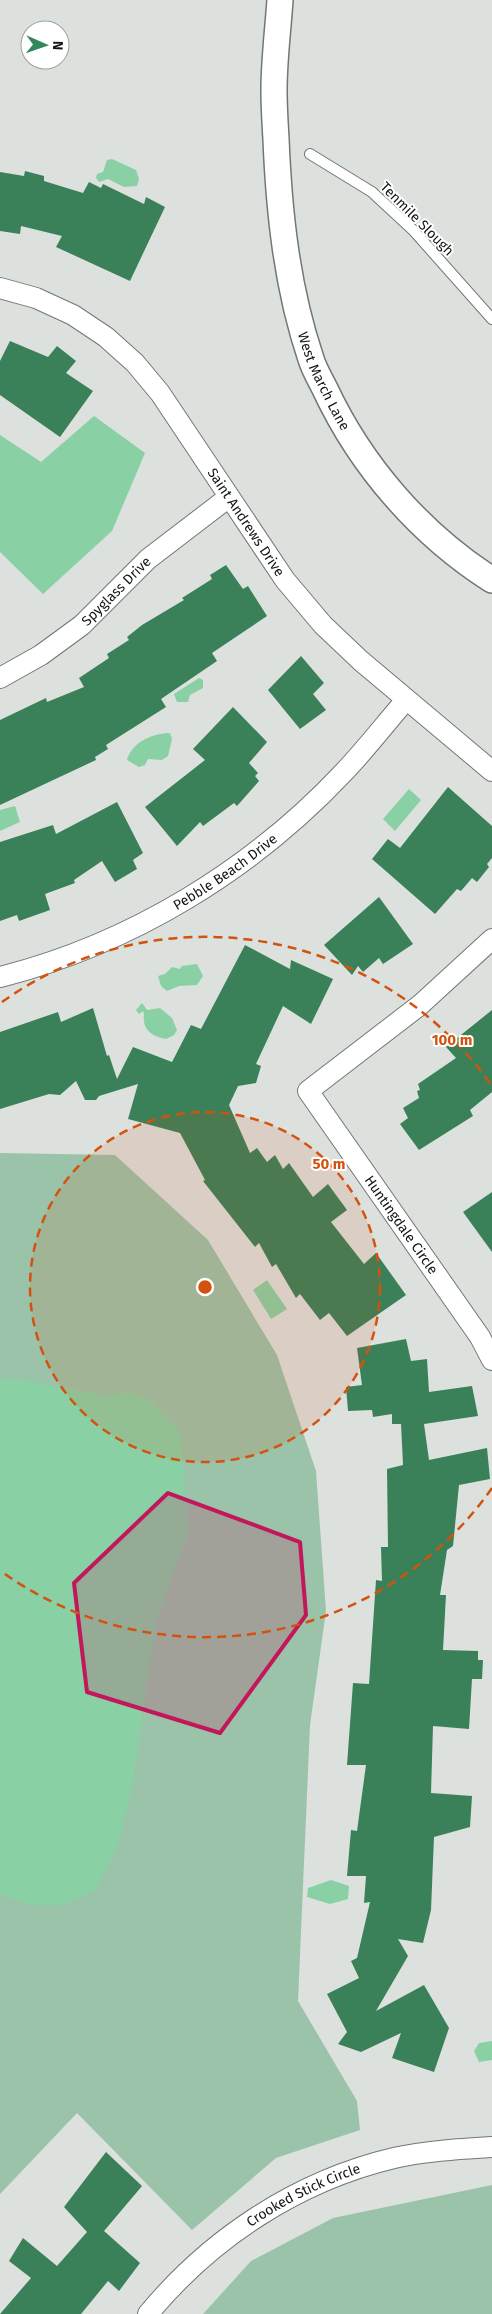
<svg xmlns="http://www.w3.org/2000/svg" width="492" height="2314" font-family="'Fira Sans',sans-serif">
  <style>
    .green { fill: #9ac3a9 }
    .water { fill: #8ad0a5 }
    .building { fill: #3a8059 }
    .lines { fill: none; stroke-linecap: round; stroke-linejoin: round }
    .service-casing { stroke: #727774; stroke-width: 12 }
    .minor-casing { stroke: #727774; stroke-width: 22 }
    .tertiary-casing { stroke: #727774; stroke-width: 28 }
    .service { stroke: #fff; stroke-width: 10 }
    .minor { stroke: #fff; stroke-width: 20 }
    .tertiary { stroke: #fff; stroke-width: 25 }
    .marked { fill: #c2185b; fill-opacity: 0.2; stroke: #c2185b; stroke-width: 4; stroke-linejoin: round }
    .ring { fill: none; stroke: #d3520d; stroke-width: 2.5; stroke-dasharray: 9 6 }
    .labels { text-anchor: middle; dominant-baseline: central; stroke-width: 4; stroke-linejoin: round; paint-order: stroke }
    .street-label { font-size: 14px; fill: #141615; stroke: #fff }
    .centre { fill: #d3520d; stroke: #fff; stroke-width: 2.5 }
    .ring-label { font-size: 15px; text-anchor: middle; font-weight: bold; fill: #d3520d; stroke: #fff; stroke-width: 4; stroke-linejoin: round; paint-order: stroke }
  </style>
  <rect width="100%" height="100%" fill="#dce1de"/>
  <g class="green">
    <path d="M 0,1153 L 115,1155 L 208,1240 L 277,1355 L 316,1471 L 326,1611 L 310,1725 L 298,2001 L 357,2101 L 360,2130 L 276,2158 L 192,2230 L 77,2113 L 0,2194 Z"/>
    <path d="M 492,2185 L 492,2314 L 203,2314 L 251,2261 L 333,2218 Z"/>
  </g>
  <g class="water">
    <path d="M 112,159 L 136,170 L 139,179 L 137,186 L 124,187 L 108,179 L 99,182 L 96,178 L 97,174 L 103,172 L 107,160 Z"/>
    <path d="M 94,416 L 145,453 L 112,531 L 43,594 L 0,552 L 0,435 L 41,462 Z"/>
    <path d="M 199,678 L 203,680 L 203,688 L 190,695 L 188,702 L 177,702 L 174,694 Z"/>
    <path d="M 170,733 L 172,739 L 168,756 L 162,760 L 148,759 L 145,765 L 139,767 L 127,760 C 132,742 153,733 170,733 Z"/>
    <path d="M 409,789 L 421,800 L 395,831 L 383,819 Z"/>
    <path d="M 15,806 L 20,822 L 0,831 L 0,810 Z"/>
    <path d="M 197,964 L 203,976 L 197,985 L 179,986 L 167,991 L 161,986 L 158,976 L 165,974 L 172,967 L 180,969 L 182,966 Z"/>
    <path d="M 142,1003 L 147,1010 L 160,1008 L 172,1018 L 177,1030 L 174,1035 L 166,1039 C 152,1036 142,1030 144,1014 L 143,1011 L 139,1014 L 136,1010 Z"/>
    <path d="M 267,1280 L 287,1309 L 271,1319 L 253,1290 Z"/>
    <path d="M 0,1379 L 18,1379 L 107,1396 L 127,1392 L 149,1399 L 180,1432 L 189,1532 L 157,1619 L 132,1786 L 117,1849 L 94,1891 L 64,1905 L 30,1905 L 0,1894 Z"/>
    <path d="M 331,1880 L 349,1886 L 348,1899 L 330,1904 L 307,1897 L 308,1888 Z"/>
    <path d="M 492,2041 L 492,2060 L 479,2062 L 474,2051 L 479,2043 Z"/>
  </g>
  <g class="building">
    <path d="M 25,171 L 44,176 L 44,181 L 83,193 L 89,182 L 101,188 L 103,184 L 144,204 L 146,197 L 165,207 L 130,281 L 56,247 L 62,236 L 21,226 L 20,234 L 0,231 L 0,172 L 24,176 Z"/>
    <path d="M 10,341 L 48,357 L 57,346 L 76,361 L 66,373 L 93,391 L 60,437 L 0,395 L 0,361 Z"/>
    <path d="M 226,565 L 243,589 L 248,586 L 267,616 L 212,653 L 217,661 L 161,699 L 166,707 L 106,745 L 108,749 L 95,757 L 96,760 L 0,805 L 0,720 L 46,698 L 47,702 L 84,687 L 79,678 L 109,658 L 107,654 L 129,640 L 127,637 L 142,625 L 184,600 L 182,598 L 212,579 L 210,575 Z"/>
    <path d="M 301,656 L 324,683 L 313,694 L 326,710 L 300,729 L 268,690 Z"/>
    <path d="M 233,707 L 267,742 L 249,763 L 258,773 L 255,776 L 259,781 L 237,806 L 234,803 L 203,826 L 200,822 L 177,846 L 145,807 L 205,760 L 193,749 Z"/>
    <path d="M 448,787 L 492,826 L 492,858 L 487,864 L 489,867 L 477,882 L 472,878 L 461,891 L 457,889 L 435,914 L 372,859 L 388,839 L 400,848 Z"/>
    <path d="M 117,802 L 143,853 L 133,860 L 137,869 L 115,882 L 102,861 L 74,880 L 75,883 L 45,894 L 50,910 L 19,921 L 17,915 L 0,921 L 0,842 L 53,825 L 56,834 Z"/>
    <path d="M 379,897 L 413,944 L 383,964 L 379,958 L 363,972 L 358,966 L 352,975 L 324,945 Z"/>
    <path d="M 245,945 L 290,969 L 291,960 L 333,979 L 311,1024 L 283,1006 L 256,1064 L 261,1066 L 256,1083 L 238,1086 L 229,1105 L 250,1153 L 257,1148 L 267,1162 L 275,1155 L 283,1169 L 289,1163 L 313,1197 L 328,1184 L 347,1210 L 331,1222 L 364,1264 L 376,1253 L 406,1295 L 347,1336 L 329,1313 L 320,1320 L 300,1294 L 296,1298 L 276,1264 L 272,1267 L 259,1243 L 255,1247 L 203,1181 L 205,1180 L 180,1133 L 128,1119 L 138,1084 L 99,1096 L 96,1100 L 85,1100 L 76,1081 L 60,1095 L 49,1094 L 0,1109 L 0,1032 L 58,1012 L 61,1022 L 93,1008 L 107,1056 L 109,1055 L 117,1079 L 133,1047 L 172,1062 L 191,1025 L 201,1029 Z"/>
    <path d="M 492,1010 L 492,1092 L 470,1110 L 473,1116 L 419,1150 L 400,1124 L 408,1118 L 403,1108 L 419,1098 L 417,1091 L 420,1090 L 418,1084 L 456,1058 L 446,1047 Z"/>
    <path d="M 492,1192 L 492,1252 L 463,1212 Z"/>
    <path d="M 406,1339 L 411,1361 L 427,1359 L 429,1392 L 472,1386 L 478,1416 L 424,1424 L 429,1460 L 487,1448 L 490,1479 L 459,1485 L 453,1546 L 447,1550 L 440,1595 L 446,1595 L 443,1650 L 478,1651 L 478,1660 L 483,1660 L 482,1679 L 472,1679 L 469,1729 L 433,1726 L 431,1793 L 472,1796 L 470,1827 L 434,1837 L 431,1910 L 423,1943 L 398,1939 L 408,1956 L 376,2011 L 424,1985 L 449,2028 L 434,2072 L 392,2058 L 401,2033 L 361,2052 L 338,2044 L 347,2032 L 327,1994 L 359,1978 L 351,1961 L 357,1958 L 370,1902 L 364,1903 L 366,1876 L 347,1876 L 351,1830 L 357,1831 L 366,1765 L 347,1765 L 353,1683 L 369,1684 L 376,1580 L 382,1581 L 381,1547 L 388,1547 L 387,1469 L 403,1465 L 401,1424 L 392,1424 L 392,1414 L 373,1417 L 372,1410 L 348,1411 L 346,1387 L 362,1385 L 357,1348 Z"/>
    <path d="M 106,2152 L 142,2186 L 104,2231 L 140,2263 L 119,2291 L 108,2281 L 81,2314 L 0,2314 L 31,2278 L 9,2261 L 23,2238 L 57,2266 L 87,2232 L 64,2207 Z"/>
  </g>
  <g class="lines">
    <defs>
      <path id="service" d="M 310,154 L 372,192 L 413,230 L 492,319"/>
      <g id="minor">
        <path id="s1" d="M 0,288 L 36,298 L 73,315 L 106,337 L 135,363 L 160,393 L 285,580 L 323,625 L 361,661 L 492,771"/>
        <path id="s2" d="M 0,678 L 41,655 L 82,625 L 148,559 L 229,497"/>
        <path id="s3" d="M 492,939 L 420,1005 L 308,1091 L 480,1337 L 492,1360"/>
        <path id="s4" d="M 0,977 C 131,944 252,870 344,772 C 366,749 385,724 406,700"/>
        <path id="s5" d="M 148,2314 C 211,2238 297,2181 394,2158 C 426,2151 459,2149 492,2147"/>
      </g>
      <g id="tertiary">
        <path id="s6" d="M 280,0 C 278,30 274,60 274,90 C 274,107 275,123 276,139 C 279,213 287,288 311,359 C 314,369 320,379 325,389 C 361,466 420,534 492,580"/>
      </g>
    </defs>
    <use href="#service" class="service-casing"/>
    <use href="#minor" class="minor-casing"/>
    <use href="#tertiary" class="tertiary-casing"/>
    <use href="#service" class="service"/>
    <use href="#minor" class="minor"/>
    <use href="#tertiary" class="tertiary"/>
  </g>
  <path class="marked" d="M 168,1493 L 300,1542 L 306,1615 L 220,1733 L 87,1692 L 74,1583 Z"/>
  <circle cx="205" cy="1287" r="175" fill="#d3520d" fill-opacity=".12"/>
  <g class="ring">
    <circle cx="205" cy="1287" r="175"/>
    <path d="M492 1488A350 350 0 0 1 2 1572M2 1002A350 350 0 0 1 492 1086"/>
  </g>
  <g class="labels">
    <g class="street-label">
      <text transform="translate(417 219) rotate(45)">Tenmile Slough</text>
      <text stroke="none"><textPath href="#s6" startOffset="388">West March Lane</textPath></text>
      <text stroke="none"><textPath href="#s1" startOffset="351">Saint Andrews Drive</textPath></text>
      <text stroke="none"><textPath href="#s2" startOffset="146">Spyglass Drive</textPath></text>
      <text stroke="none"><textPath href="#s4" startOffset="250">Pebble Beach Drive</textPath></text>
      <text stroke="none"><textPath href="#s3" startOffset="402">Huntingdale Circle</textPath></text>
      <text stroke="none"><textPath href="#s5" startOffset="198">Crooked Stick Circle</textPath></text>
    </g>
  </g>
  <circle cx="205" cy="1287" r="8" class="centre"/>
  <g class="ring-label">
    <text x="452" y="1045">100 m</text>
    <text x="329" y="1169">50 m</text>
  </g>
  <g transform="translate(45 45) rotate(92)"><circle r="24" fill="#ffffff" stroke="#a1a2a1"/>
  <path d="M0-4L9 19L0 12L-9 19Z" fill="#33875a"/>
  <text y="-8" font-size="14" font-weight="bold" text-anchor="middle" fill="#141615">N</text>
  </g>
</svg>
